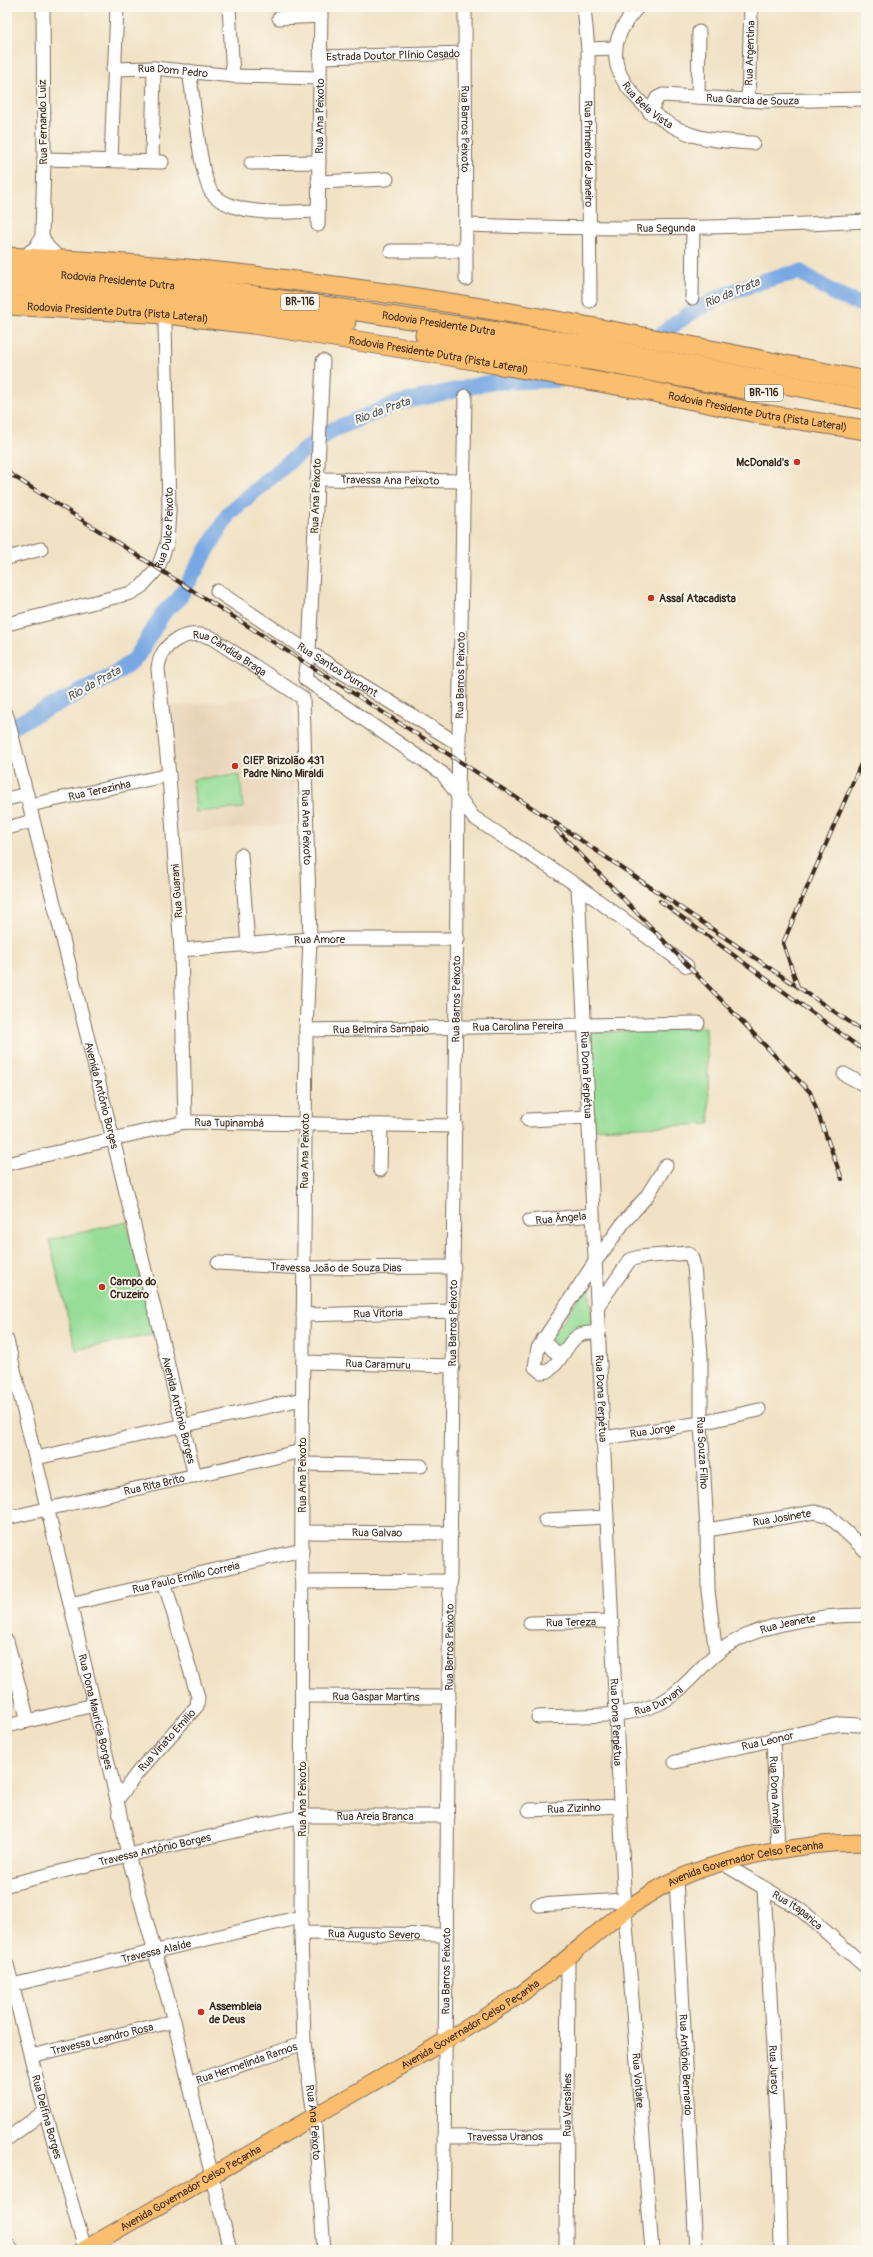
<svg xmlns="http://www.w3.org/2000/svg" width="873" height="2257" font-family="Pangolin,sans-serif">
  <style>
    .built { fill: #e9d4b8 }
    .green { fill: #96dd97; stroke: #68845a }
    .lines { fill: none; stroke-linecap: round; stroke-linejoin: round }
    .river { stroke: #78a8e3; stroke-width: 16 }
    .minor-casing { stroke: #7b6a58; stroke-width: 15 }
    .major-casing { stroke: #7b6a58; stroke-width: 18 }
    .highway-casing { stroke: #7b6a58; stroke-width: 21 }
    .minor { stroke: #fff; stroke-width: 13 }
    .major { stroke: #fbbd6e; stroke-width: 16 }
    .highway { stroke: #fbbd6e; stroke-width: 19 }
    .rail-casing { stroke: #3b2a1e; stroke-width: 4 }
    .rail { stroke: #fbf7ec; stroke-width: 2.5; stroke-dasharray: 8; stroke-linecap: butt }
    .poi-dot { fill: #c8321e; stroke: #fbf7ec; stroke-width: 1.5 }
    .labels { text-anchor: middle; dominant-baseline: central; stroke-width: 4; stroke-linejoin: round; paint-order: stroke }
    .shield { fill: #fbf7ec; stroke: #75685c; stroke-width: 1 }
    .shield-label { font-size: 10px; font-weight: bold; fill: #3b2a1e }
    .street-label { font-size: 11px; fill: #3b2a1e; stroke: #fbf7ec }
    .poi-label { font-size: 11px; font-weight: bold; fill: #3b2a1e; stroke: #fbf7ec; text-anchor: start }
    .water-label { font-size: 12px; font-style: italic; fill: #505663; stroke: #fbf7ec }
  </style>
  <rect width="100%" height="100%" fill="#fbf7ec"/>
  <filter id="ink" filterUnits="userSpaceOnUse"><feTurbulence type="fractalNoise" baseFrequency=".025" numOctaves="2"/><feDisplacementMap in="SourceGraphic" scale="8" xChannelSelector="R" yChannelSelector="G"/><feConvolveMatrix kernelMatrix="1 2 1 2 8 2 1 2 1" color-interpolation-filters="sRGB"/></filter>
  <filter id="wash" filterUnits="userSpaceOnUse"><feTurbulence type="fractalNoise" baseFrequency=".012" numOctaves="4" result="noise"/><feDisplacementMap in="SourceGraphic" scale="16" xChannelSelector="R" yChannelSelector="G"/><feGaussianBlur stdDeviation="0.9" result="paint"/><feColorMatrix in="noise" values="0 0 0 0 0 0 0 0 0 0 0 0 0 0 0 0 0 1.4 0 .05"/><feComposite in="paint" operator="in"/></filter>
  <g filter="url(#wash)">
    <rect width="100%" height="100%" fill="#f1e2c5"/>
    <path class="built" d="M 293,693 L 297,824 L 181,833 L 169,707 Z"/>
    <g class="green">
      <path d="M 240,775 L 243,808 L 196,812 L 193,779 Z"/>
      <path d="M 706,1027 L 710,1124 L 594,1129 L 590,1033 Z"/>
      <path d="M 126,1222 L 156,1334 L 76,1350 L 49,1240 Z"/>
      <path d="M 589,1283 L 593,1330 L 563,1350 L 550,1340 Z"/>
    </g>
    <g class="lines">
      <g class="river">
        <path d="M 649,346 C 691,304 743,283 800,272 L 839,296 L 866,306"/>
        <path d="M 7,729 L 112,676 L 136,658 L 164,612 L 178,600 L 229,513 L 295,457 L 332,430 L 398,403 L 492,382 L 557,380"/>
      </g>
    </g>
  </g>
  <g filter="url(#ink)">
    <g class="lines">
      <defs>
        <g id="minor">
          <path d="M 229,7 L 233,76 L 320,78"/>
          <path id="s1" d="M 465,7 L 466,279"/>
          <path id="s2" d="M 584,7 L 588,49 L 590,301"/>
          <path id="s3" d="M 638,7 C 628,18 618,32 616,47 C 610,86 662,126 696,136 C 714,141 734,142 753,143"/>
          <path d="M 279,18 L 321,16"/>
          <path d="M 588,49 L 615,48"/>
          <path id="s4" d="M 321,57 L 465,53"/>
          <path id="s5" d="M 113,69 L 154,68 L 233,76"/>
          <path d="M 189,71 C 194,97 199,176 212,193 C 222,205 243,210 257,211 C 277,214 298,211 318,211"/>
          <path d="M 698,97 L 699,32"/>
          <path id="s6" d="M 748,100 L 751,7"/>
          <path id="s7" d="M 650,113 L 657,98 L 663,95 L 764,101 L 866,99"/>
          <path d="M 44,159 L 162,162"/>
          <path d="M 111,160 L 117,7"/>
          <path d="M 152,161 L 154,68"/>
          <path d="M 251,163 L 319,162"/>
          <path d="M 318,182 L 387,179"/>
          <path id="s8" d="M 318,225 L 321,7"/>
          <path id="s9" d="M 466,225 C 600,230 732,229 866,221"/>
          <path d="M 42,236 L 47,246 L 62,261"/>
          <path d="M 391,251 L 466,251"/>
          <path d="M 22,258 L 36,247 L 42,236 L 44,159 L 43,7"/>
          <path d="M 692,298 L 693,228"/>
          <path d="M 323,361 L 309,652 L 305,679 L 442,773 L 473,817 L 578,886 L 687,966"/>
          <path id="s10" d="M 317,479 L 464,481"/>
          <path d="M 7,558 L 41,549"/>
          <path id="s11" d="M 217,591 L 309,652 L 460,745"/>
          <path id="s12" d="M 7,624 L 131,593 L 142,586 L 158,568 L 167,543 L 169,510 L 165,323"/>
          <path id="s13" d="M 7,716 L 113,1139 L 195,1476"/>
          <path d="M 7,799 L 27,794"/>
          <path id="s14" d="M 30,805 L 169,775"/>
          <path d="M 7,828 L 33,821"/>
          <path d="M 241,855 L 248,944"/>
          <path id="s15" d="M 578,886 L 625,1912 L 652,2250"/>
          <path id="s16" d="M 181,950 L 310,939 L 458,939"/>
          <path id="s17" d="M 306,1030 L 698,1023"/>
          <path d="M 844,1074 L 866,1086"/>
          <path d="M 528,1120 L 589,1117"/>
          <path id="s18" d="M 185,1122 L 181,950 L 169,775 L 158,669 C 160,642 188,628 212,638 L 303,698 L 310,939 L 306,1030 L 302,1451 L 301,1933 L 304,2043 L 314,2116 L 324,2250"/>
          <path id="s19" d="M 7,1164 L 185,1122 L 456,1126"/>
          <path d="M 380,1170 L 381,1125"/>
          <path id="s20" d="M 529,1221 L 593,1215"/>
          <path id="s21" d="M 218,1263 L 304,1268 L 454,1267"/>
          <path id="s22" d="M 597,1307 L 630,1260 L 639,1257 L 688,1253 L 691,1256 L 694,1266 L 701,1356 L 701,1423 L 707,1530 L 708,1591 L 716,1654"/>
          <path id="s23" d="M 303,1315 L 454,1311"/>
          <path d="M 599,1334 C 566,1327 569,1357 548,1371 L 541,1372 L 535,1367 L 538,1348 L 595,1262 L 624,1222 L 647,1196 L 666,1165"/>
          <path d="M 543,1339 L 554,1351 L 562,1355"/>
          <path id="s24" d="M 7,1340 L 117,1800 L 128,1855 L 174,2021 L 230,2250"/>
          <path id="s25" d="M 303,1362 L 453,1366"/>
          <path id="s26" d="M 603,1438 L 701,1423 L 759,1410"/>
          <path d="M 36,1458 L 302,1399"/>
          <path d="M 302,1464 L 421,1466"/>
          <path id="s27" d="M 7,1518 L 302,1451"/>
          <path d="M 545,1520 L 607,1517"/>
          <path id="s28" d="M 707,1530 L 815,1512 L 829,1516 L 866,1551"/>
          <path id="s29" d="M 302,1532 L 451,1533"/>
          <path d="M 302,1582 L 451,1581"/>
          <path id="s30" d="M 70,1604 L 302,1550"/>
          <path id="s31" d="M 530,1623 L 612,1621"/>
          <path d="M 7,1641 L 28,1721"/>
          <path id="s32" d="M 303,1696 L 449,1697"/>
          <path id="s33" d="M 538,1717 C 574,1715 625,1719 658,1704 C 681,1693 697,1670 716,1654 C 753,1623 819,1615 866,1615"/>
          <path d="M 7,1726 L 94,1705"/>
          <path id="s34" d="M 773,1738 L 778,1851"/>
          <path id="s35" d="M 675,1762 L 840,1724 L 860,1725"/>
          <path id="s36" d="M 117,1800 L 138,1772 L 197,1706 L 198,1697 L 164,1581"/>
          <path id="s37" d="M 529,1810 L 620,1806"/>
          <path id="s38" d="M 722,1863 L 800,1909 L 866,1967"/>
          <path id="s39" d="M 676,1879 L 696,2250"/>
          <path id="s40" d="M 7,1885 L 128,1855 L 303,1816 L 448,1816"/>
          <path id="s41" d="M 764,1889 L 779,2155 L 781,2250"/>
          <path d="M 538,1905 L 624,1900"/>
          <path id="s42" d="M 301,1933 L 446,1935"/>
          <path id="s43" d="M 7,1965 L 45,2111 L 85,2249"/>
          <path id="s44" d="M 12,1985 L 301,1917"/>
          <path id="s45" d="M 31,2056 L 174,2021"/>
          <path id="s46" d="M 189,2083 L 304,2043"/>
          <path id="s47" d="M 444,2137 L 567,2136"/>
          <path d="M 7,2139 L 45,2111"/>
          <path d="M 7,2244 L 12,2250"/>
          <path id="s48" d="M 443,2250 L 458,796 L 465,396"/>
          <path id="s49" d="M 566,2250 L 568,1959"/>
        </g>
        <g id="major">
          <path id="s50" d="M 83,2250 C 166,2202 249,2154 332,2106 C 395,2070 458,2035 518,1996 C 572,1960 618,1906 677,1879 C 724,1857 815,1841 866,1843"/>
        </g>
        <g id="highway">
          <path d="M 7,257 C 84,261 161,265 238,274 C 449,297 658,339 866,381"/>
          <path id="s51" d="M 7,272 L 78,276 L 216,290 L 592,346 L 866,400"/>
          <path d="M 7,286 L 209,304 L 346,322"/>
          <path id="s52" d="M 7,305 L 166,314 L 253,324 L 445,355 L 639,389 L 761,414 L 866,430"/>
          <path d="M 425,335 L 590,360 L 744,389"/>
        </g>
      </defs>
      <use href="#minor" class="minor-casing"/>
      <use href="#major" class="major-casing"/>
      <use href="#highway" class="highway-casing"/>
      <use href="#minor" class="minor"/>
      <use href="#major" class="major"/>
      <use href="#highway" class="highway"/>
      <defs>
        <g id="rail">
          <path d="M 7,472 L 545,816 L 866,1033"/>
          <path d="M 556,829 L 810,1092 L 842,1179"/>
          <path d="M 660,901 L 866,1052"/>
          <path d="M 798,987 L 783,943 L 866,752"/>
        </g>
      </defs>
      <use href="#rail" class="rail-casing"/>
      <use href="#rail" class="rail"/>
    </g>
  </g>
  <g class="poi-dot">
    <circle cx="797" cy="462" r="4"/>
    <circle cx="651" cy="598" r="4"/>
    <circle cx="235" cy="766" r="4"/>
    <circle cx="102" cy="1287" r="4"/>
    <circle cx="201" cy="2012" r="4"/>
  </g>
  <g class="labels">
    <g class="shield">
      <rect x="281" y="294" width="38" height="16" rx="3"/>
      <rect x="745" y="385" width="38" height="16" rx="3"/>
    </g>
    <g class="shield-label">
      <text x="300" y="302">BR-116</text>
      <text x="764" y="393">BR-116</text>
    </g>
    <g class="street-label">
      <text stroke="none"><textPath href="#s6" startOffset="47">Rua Argentina</textPath></text>
      <text stroke="none"><textPath href="#s4" startOffset="72">Estrada Doutor Plínio Casado</textPath></text>
      <text stroke="none"><textPath href="#s5" startOffset="60">Rua Dom Pedro</textPath></text>
      <text stroke="none"><textPath href="#s7" startOffset="113">Rua Garcia de Souza</textPath></text>
      <text stroke="none"><textPath href="#s3" startOffset="116">Rua Bela Vista</textPath></text>
      <text stroke="none"><textPath href="#s8" startOffset="109">Rua Ana Peixoto</textPath></text>
      <text transform="translate(43 122) rotate(-91)">Rua Fernando Luiz</text>
      <text stroke="none"><textPath href="#s1" startOffset="122">Rua Barros Peixoto</textPath></text>
      <text stroke="none"><textPath href="#s2" startOffset="147">Rua Primeiro de Janeiro</textPath></text>
      <text stroke="none"><textPath href="#s9" startOffset="200">Rua Segunda</textPath></text>
      <text stroke="none"><textPath href="#s51" startOffset="111">Rodovia Presidente Dutra</textPath></text>
      <text stroke="none"><textPath href="#s52" startOffset="111">Rodovia Presidente Dutra (Pista Lateral)</textPath></text>
      <text stroke="none"><textPath href="#s51" startOffset="435">Rodovia Presidente Dutra</textPath></text>
      <text stroke="none"><textPath href="#s52" startOffset="435">Rodovia Presidente Dutra (Pista Lateral)</textPath></text>
      <text stroke="none"><textPath href="#s52" startOffset="759">Rodovia Presidente Dutra (Pista Lateral)</textPath></text>
      <text stroke="none"><textPath href="#s10" startOffset="73">Travessa Ana Peixoto</textPath></text>
      <text transform="translate(316 496) rotate(-88)">Rua Ana Peixoto</text>
      <text stroke="none"><textPath href="#s12" startOffset="206">Rua Dulce Peixoto</textPath></text>
      <text stroke="none"><textPath href="#s18" startOffset="549">Rua Cândida Braga</textPath></text>
      <text stroke="none"><textPath href="#s11" startOffset="144">Rua Santos Dumont</textPath></text>
      <text stroke="none"><textPath href="#s48" startOffset="1575">Rua Barros Peixoto</textPath></text>
      <text stroke="none"><textPath href="#s14" startOffset="71">Rua Terezinha</textPath></text>
      <text stroke="none"><textPath href="#s18" startOffset="765">Rua Ana Peixoto</textPath></text>
      <text transform="translate(177 891) rotate(-94)">Rua Guarani</text>
      <text stroke="none"><textPath href="#s16" startOffset="139">Rua Amore</textPath></text>
      <text stroke="none"><textPath href="#s48" startOffset="1251">Rua Barros Peixoto</textPath></text>
      <text stroke="none"><textPath href="#s17" startOffset="212">Rua Carolina Pereira</textPath></text>
      <text stroke="none"><textPath href="#s17" startOffset="75">Rua Belmira Sampaio</textPath></text>
      <text stroke="none"><textPath href="#s15" startOffset="189">Rua Dona Perpétua</textPath></text>
      <text stroke="none"><textPath href="#s13" startOffset="391">Avenida Antônio Borges</textPath></text>
      <text stroke="none"><textPath href="#s19" startOffset="227">Rua Tupinambá</textPath></text>
      <text transform="translate(305 1151) rotate(-89)">Rua Ana Peixoto</text>
      <text stroke="none"><textPath href="#s20" startOffset="32">Rua Ângela</textPath></text>
      <text stroke="none"><textPath href="#s21" startOffset="118">Travessa João de Souza Dias</textPath></text>
      <text stroke="none"><textPath href="#s23" startOffset="75">Rua Vitoria</textPath></text>
      <text stroke="none"><textPath href="#s48" startOffset="927">Rua Barros Peixoto</textPath></text>
      <text stroke="none"><textPath href="#s25" startOffset="75">Rua Caramuru</textPath></text>
      <text stroke="none"><textPath href="#s15" startOffset="513">Rua Dona Perpétua</textPath></text>
      <text stroke="none"><textPath href="#s13" startOffset="715">Avenida Antônio Borges</textPath></text>
      <text stroke="none"><textPath href="#s26" startOffset="50">Rua Jorge</textPath></text>
      <text stroke="none"><textPath href="#s22" startOffset="318">Rua Souza Filho</textPath></text>
      <text transform="translate(302 1475) rotate(-90)">Rua Ana Peixoto</text>
      <text stroke="none"><textPath href="#s27" startOffset="151">Rua Rita Brito</textPath></text>
      <text stroke="none"><textPath href="#s28" startOffset="76">Rua Josinete</textPath></text>
      <text stroke="none"><textPath href="#s29" startOffset="75">Rua Galvao</textPath></text>
      <text stroke="none"><textPath href="#s30" startOffset="119">Rua Paulo Emilio Correia</textPath></text>
      <text stroke="none"><textPath href="#s31" startOffset="41">Rua Tereza</textPath></text>
      <text stroke="none"><textPath href="#s33" startOffset="277">Rua Jeanete</textPath></text>
      <text stroke="none"><textPath href="#s48" startOffset="603">Rua Barros Peixoto</textPath></text>
      <text stroke="none"><textPath href="#s32" startOffset="73">Rua Gaspar Martins</textPath></text>
      <text stroke="none"><textPath href="#s33" startOffset="123">Rua Durvani</textPath></text>
      <text stroke="none"><textPath href="#s24" startOffset="382">Rua Dona Maurícia Borges</textPath></text>
      <text stroke="none"><textPath href="#s15" startOffset="837">Rua Dona Perpétua</textPath></text>
      <text stroke="none"><textPath href="#s36" startOffset="78">Rua Viriato Emilio</textPath></text>
      <text stroke="none"><textPath href="#s35" startOffset="95">Rua Leonor</textPath></text>
      <text stroke="none"><textPath href="#s34" startOffset="57">Rua Dona Amélia</textPath></text>
      <text transform="translate(302 1799) rotate(-90)">Rua Ana Peixoto</text>
      <text stroke="none"><textPath href="#s37" startOffset="45">Rua Zizinho</textPath></text>
      <text stroke="none"><textPath href="#s40" startOffset="376">Rua Areia Branca</textPath></text>
      <text stroke="none"><textPath href="#s40" startOffset="152">Travessa Antônio Borges</textPath></text>
      <text stroke="none"><textPath href="#s50" startOffset="772">Avenida Governador Celso Peçanha</textPath></text>
      <text stroke="none"><textPath href="#s38" startOffset="89">Rua Itaparica</textPath></text>
      <text stroke="none"><textPath href="#s42" startOffset="73">Rua Augusto Severo</textPath></text>
      <text stroke="none"><textPath href="#s44" startOffset="148">Travessa Alaíde</textPath></text>
      <text stroke="none"><textPath href="#s48" startOffset="279">Rua Barros Peixoto</textPath></text>
      <text stroke="none"><textPath href="#s50" startOffset="448">Avenida Governador Celso Peçanha</textPath></text>
      <text stroke="none"><textPath href="#s45" startOffset="73">Travessa Leandro Rosa</textPath></text>
      <text stroke="none"><textPath href="#s46" startOffset="61">Rua Hermelinda Ramos</textPath></text>
      <text stroke="none"><textPath href="#s39" startOffset="186">Rua Antônio Bernardo</textPath></text>
      <text stroke="none"><textPath href="#s41" startOffset="181">Rua Juracy</textPath></text>
      <text stroke="none"><textPath href="#s15" startOffset="1196">Rua Voltaire</textPath></text>
      <text stroke="none"><textPath href="#s49" startOffset="145">Rua Versalhes</textPath></text>
      <text stroke="none"><textPath href="#s43" startOffset="157">Rua Delfina Borges</textPath></text>
      <text stroke="none"><textPath href="#s18" startOffset="2061">Rua Ana Peixoto</textPath></text>
      <text stroke="none"><textPath href="#s47" startOffset="61">Travessa Uranos</textPath></text>
      <text stroke="none"><textPath href="#s50" startOffset="124">Avenida Governador Celso Peçanha</textPath></text>
    </g>
    <g class="poi-label">
      <text x="789" y="462" text-anchor="end">McDonald's</text>
      <text x="659" y="598">Assaí Atacadista</text>
      <text x="243" y="760">CIEP Brizolão 431<tspan x="243" dy="13">Padre Nino Miraldi</tspan></text>
      <text x="110" y="1281">Campo do<tspan x="110" dy="13">Cruzeiro</tspan></text>
      <text x="209" y="2006">Assembleia<tspan x="209" dy="13">de Deus</tspan></text>
    </g>
    <g class="water-label">
      <text transform="translate(732 293) rotate(-23)">Rio da Prata</text>
      <text transform="translate(382 411) rotate(-20)">Rio da Prata</text>
      <text transform="translate(94 684) rotate(-29)">Rio da Prata</text>
    </g>
  </g>
  <rect width="873" height="2257" fill="none" stroke="#fbf7ec" stroke-width="24"/>
</svg>
